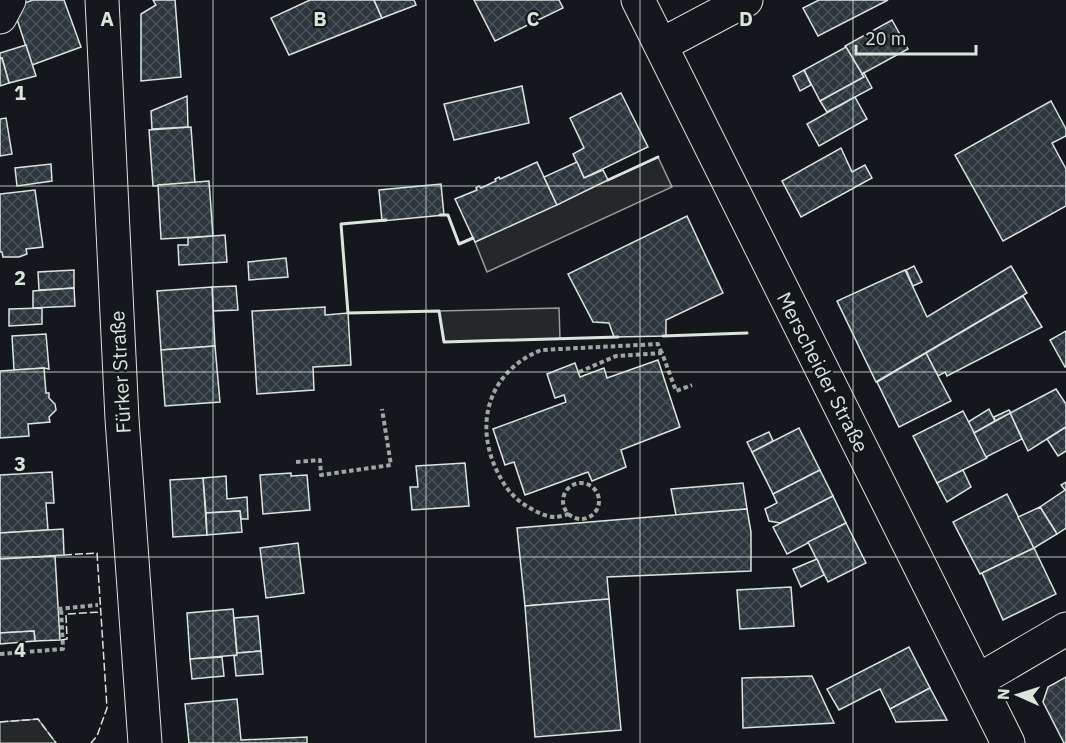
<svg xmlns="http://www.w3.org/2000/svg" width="1066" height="743" font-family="'IBM Plex Sans',sans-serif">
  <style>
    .parking { fill: #24282b; stroke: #939e99; stroke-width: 1.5 }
    .building { fill: url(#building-cross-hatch); stroke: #d8e6dc; stroke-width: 1.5 }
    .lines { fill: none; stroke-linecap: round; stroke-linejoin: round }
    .minor-casing { stroke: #d8e6dc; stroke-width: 35 }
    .major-casing { stroke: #d8e6dc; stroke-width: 35 }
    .path { stroke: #9da8a2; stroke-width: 4; stroke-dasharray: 4.5 3; stroke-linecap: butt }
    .minor { stroke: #14181c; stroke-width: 33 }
    .major { stroke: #14181c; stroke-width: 33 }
    .fence { stroke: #d8e6dc; stroke-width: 1.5; stroke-dasharray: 8 3; stroke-linecap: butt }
    .wall { stroke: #d8e6dc; stroke-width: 3 }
    .grid { fill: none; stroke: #d8e6dc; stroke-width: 1.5; stroke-opacity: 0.55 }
    .labels { text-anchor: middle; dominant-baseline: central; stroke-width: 4.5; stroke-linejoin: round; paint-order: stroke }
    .street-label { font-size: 20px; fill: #d8e6dc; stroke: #14181c }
    .grid-label { font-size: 20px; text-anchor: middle; font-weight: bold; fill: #d8e6dc; stroke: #14181c; stroke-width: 4.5; stroke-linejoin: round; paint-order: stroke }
  </style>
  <defs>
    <pattern id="building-cross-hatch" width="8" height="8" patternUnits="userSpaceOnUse" patternTransform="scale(1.5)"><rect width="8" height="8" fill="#2c363c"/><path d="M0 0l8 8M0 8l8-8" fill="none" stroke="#4a5358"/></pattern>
  </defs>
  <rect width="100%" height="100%" fill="#14181c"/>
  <g class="parking">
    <path d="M 658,157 L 672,187 L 487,272 L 475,242 Z"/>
    <path d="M 559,308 L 560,339 L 444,342 L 439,311 Z"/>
    <path d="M 38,719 L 56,743 L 0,743 L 0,722 Z"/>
  </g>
  <g class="building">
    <path d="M 33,0 L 64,0 L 81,47 L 32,65 L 13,7 Z"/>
    <path d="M 153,0 L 175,0 L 181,77 L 141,81 L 141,14 L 156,5 Z"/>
    <path d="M 310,0 L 374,0 L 382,18 L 289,55 L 271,18 Z"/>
    <path d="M 374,0 L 414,0 L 416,5 L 382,18 Z"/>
    <path d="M 474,0 L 559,0 L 563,8 L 495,41 Z"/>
    <path d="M 819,0 L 888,0 L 818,36 L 803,8 Z"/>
    <path d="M 892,20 L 908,49 L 862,74 L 845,46 Z"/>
    <path d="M 26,45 L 36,76 L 9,83 L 2,58 L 0,58 L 0,53 Z"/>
    <path d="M 846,47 L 864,77 L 820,101 L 804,70 Z"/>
    <path d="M 2,58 L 9,83 L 0,86 L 0,59 Z"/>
    <path d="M 804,70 L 811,85 L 800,91 L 793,76 Z"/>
    <path d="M 864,73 L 872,88 L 827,112 L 820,101 L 864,77 L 862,74 Z"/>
    <path d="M 522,86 L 529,123 L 454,140 L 444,104 Z"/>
    <path d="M 621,93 L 648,147 L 584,178 L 573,154 L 584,148 L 570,118 Z"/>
    <path d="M 187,96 L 188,127 L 152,129 L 151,111 Z"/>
    <path d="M 855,97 L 867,119 L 819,146 L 807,124 Z"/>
    <path d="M 1051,101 L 1066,129 L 1066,136 L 1052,143 L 1066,169 L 1066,206 L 1003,241 L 955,155 Z"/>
    <path d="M 6,118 L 12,154 L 0,156 L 0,119 Z"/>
    <path d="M 191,127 L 195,183 L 153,186 L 149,130 Z"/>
    <path d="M 841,148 L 852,172 L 865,165 L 872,178 L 801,217 L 782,181 Z"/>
    <path d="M 537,162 L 557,205 L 475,242 L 455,199 L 477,190 L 476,188 L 479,186 L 481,188 L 496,181 L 495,179 L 499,177 L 500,179 Z"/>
    <path d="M 577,162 L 584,178 L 603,170 L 608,180 L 557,205 L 544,177 Z"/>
    <path d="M 51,164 L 52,181 L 17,186 L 15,168 Z"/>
    <path d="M 209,181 L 213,236 L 161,239 L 158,185 Z"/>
    <path d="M 441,184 L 444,215 L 382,221 L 379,190 Z"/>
    <path d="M 35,190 L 43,247 L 26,249 L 27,254 L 19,257 L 3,257 L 2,252 L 0,252 L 0,194 Z"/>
    <path d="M 687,216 L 723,293 L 666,320 L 666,336 L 614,337 L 609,323 L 593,322 L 568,274 Z"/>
    <path d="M 225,235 L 227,262 L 179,265 L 178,245 L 188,245 L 188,238 Z"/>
    <path d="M 286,258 L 288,277 L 249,280 L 248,262 Z"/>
    <path d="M 914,266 L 922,282 L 913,286 L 906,270 Z"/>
    <path d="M 1011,266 L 1027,293 L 876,382 L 837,301 L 905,270 L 927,317 Z"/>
    <path d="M 74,270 L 74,288 L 39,290 L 38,272 Z"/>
    <path d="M 236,286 L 238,310 L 213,311 L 212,287 Z"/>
    <path d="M 212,287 L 215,346 L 161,350 L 157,291 Z"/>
    <path d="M 74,288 L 75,306 L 33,308 L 33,291 Z"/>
    <path d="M 1023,296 L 1042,327 L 947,376 L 945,372 L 938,376 L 926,353 Z"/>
    <path d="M 325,307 L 325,315 L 348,313 L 351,365 L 313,367 L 314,390 L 257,394 L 252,311 Z"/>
    <path d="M 42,308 L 42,324 L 9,326 L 9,309 Z"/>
    <path d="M 1066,331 L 1066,367 L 1065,367 L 1050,340 Z"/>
    <path d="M 46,334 L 49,369 L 44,368 L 14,370 L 12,336 Z"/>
    <path d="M 215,346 L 220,402 L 165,406 L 161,350 Z"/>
    <path d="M 926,353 L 951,401 L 899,427 L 877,382 Z"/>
    <path d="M 658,360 L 680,427 L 621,450 L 626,467 L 592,481 L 588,472 L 525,495 L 514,462 L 505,465 L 493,429 L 566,402 L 564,395 L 555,398 L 547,374 L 575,363 L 580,377 L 604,368 L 607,378 Z"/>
    <path d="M 44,368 L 46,393 L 49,393 L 49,398 L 55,404 L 56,410 L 49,417 L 50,422 L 28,424 L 29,436 L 0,438 L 0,371 Z"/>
    <path d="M 1056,389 L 1066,404 L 1066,427 L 1028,451 L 1010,413 Z"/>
    <path d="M 989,409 L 995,421 L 974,433 L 968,422 Z"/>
    <path d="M 1009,410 L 1011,413 L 995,421 L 994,417 Z"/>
    <path d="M 963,411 L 987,458 L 937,483 L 913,436 Z"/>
    <path d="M 1010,413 L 1022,439 L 986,457 L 974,433 Z"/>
    <path d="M 1066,427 L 1066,451 L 1058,456 L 1047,439 Z"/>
    <path d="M 799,428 L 820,470 L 773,494 L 752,452 Z"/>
    <path d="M 769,432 L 773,441 L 752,452 L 747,442 Z"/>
    <path d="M 465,463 L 469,506 L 412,510 L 410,487 L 418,487 L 416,466 Z"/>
    <path d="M 820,470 L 833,496 L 780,523 L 769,521 L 765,509 L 777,503 L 773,494 Z"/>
    <path d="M 963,470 L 971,487 L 947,502 L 937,483 Z"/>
    <path d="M 52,472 L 54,503 L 46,503 L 48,530 L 0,533 L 0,475 Z"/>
    <path d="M 291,473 L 291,476 L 307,475 L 310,510 L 263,514 L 260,475 Z"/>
    <path d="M 226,476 L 227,499 L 247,497 L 248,519 L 241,519 L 240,511 L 206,513 L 203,478 Z"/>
    <path d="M 203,478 L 207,535 L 173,537 L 170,480 Z"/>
    <path d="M 1066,482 L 1066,528 L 1057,534 L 1040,507 L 1065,490 L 1061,485 Z"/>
    <path d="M 743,483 L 747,509 L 676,515 L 671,489 Z"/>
    <path d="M 1007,494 L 1034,548 L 980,574 L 953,522 Z"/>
    <path d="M 833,496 L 846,523 L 787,554 L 773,527 Z"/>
    <path d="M 1040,507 L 1057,534 L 1034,548 L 1018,517 Z"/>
    <path d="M 747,509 L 751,532 L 751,571 L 607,577 L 609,599 L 525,606 L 517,528 Z"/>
    <path d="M 240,511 L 242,532 L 207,535 L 206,513 Z"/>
    <path d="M 846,523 L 866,563 L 828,582 L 808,542 Z"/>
    <path d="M 63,529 L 64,555 L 0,559 L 0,533 Z"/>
    <path d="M 298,543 L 304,593 L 266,598 L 260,548 Z"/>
    <path d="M 1034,548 L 1056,594 L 1003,620 L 982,573 Z"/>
    <path d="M 55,556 L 60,640 L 35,641 L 34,631 L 0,633 L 0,559 Z"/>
    <path d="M 817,559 L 824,575 L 801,587 L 793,569 Z"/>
    <path d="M 791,587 L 794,626 L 740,629 L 737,590 Z"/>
    <path d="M 609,599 L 621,730 L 535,737 L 525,606 Z"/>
    <path d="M 233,609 L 237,655 L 190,659 L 187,613 Z"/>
    <path d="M 258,616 L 261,651 L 237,653 L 234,618 Z"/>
    <path d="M 34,631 L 35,641 L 0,644 L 0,633 Z"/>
    <path d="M 909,647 L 930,688 L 890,709 L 880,689 L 839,710 L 827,689 Z"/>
    <path d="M 261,651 L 263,674 L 236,676 L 234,656 L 237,655 L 237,653 Z"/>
    <path d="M 222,657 L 224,676 L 192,679 L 190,659 Z"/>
    <path d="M 812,676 L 834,723 L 743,728 L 742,678 Z"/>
    <path d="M 1066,677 L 1066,743 L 1064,743 L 1043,702 L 1048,687 Z"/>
    <path d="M 930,688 L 947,720 L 896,722 L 890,709 Z"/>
    <path d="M 237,699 L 241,740 L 307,737 L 307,743 L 189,743 L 185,704 Z"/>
  </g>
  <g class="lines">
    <defs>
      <g id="minor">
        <path d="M 102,0 L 122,419 L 145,743"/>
        <path d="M 0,17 L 9,0"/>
        <path d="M 661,45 L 746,0"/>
        <path d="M 977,681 L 1066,629"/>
      </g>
      <path id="major" d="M 638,0 L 1008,743"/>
    </defs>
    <use href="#minor" class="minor-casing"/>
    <use href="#major" class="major-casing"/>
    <g class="path">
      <path d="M 579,372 L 616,356 L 662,353 L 676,391 L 692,385"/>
      <path d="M 296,462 L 320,460 L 321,475 L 391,465 L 382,409"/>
      <circle cx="581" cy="501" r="18"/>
      <path d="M 569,514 C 565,515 559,517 555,517 C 545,517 533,510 525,505 C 511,496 503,484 496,469 C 474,421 490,371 541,350 L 658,344 L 662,354"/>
      <path d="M 58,609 L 98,605"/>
      <path d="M 0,654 L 63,649 L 61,608"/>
    </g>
    <use href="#minor" class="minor"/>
    <use href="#major" class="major"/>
    <g class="fence">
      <path d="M 64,555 L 97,553 L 107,708 L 97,736 L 91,743"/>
      <path d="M 61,640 L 67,639 L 66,614 L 100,612"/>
      <path d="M 0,722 L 38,719 L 56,743"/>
    </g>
    <g class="wall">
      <path d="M 608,180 L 658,157"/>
      <path d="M 440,215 L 448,215 L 459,244 L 473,238"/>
      <path d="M 386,220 L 341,224 L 348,313 L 439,311 L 444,342 L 618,337"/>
      <path d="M 663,336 L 747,333"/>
    </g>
  </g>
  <path class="grid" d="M 213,0 L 213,743M 426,0 L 426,743M 640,0 L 640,743M 853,0 L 853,743M 0,186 L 1066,186M 0,372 L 1066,372M 0,557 L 1066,557"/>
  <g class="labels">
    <g class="street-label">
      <text transform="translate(120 372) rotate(-93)">Fürker Straße</text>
      <text transform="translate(823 372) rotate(63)">Merscheider Straße</text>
    </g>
  </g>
  <g class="grid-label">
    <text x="107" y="26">A</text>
    <text x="320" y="26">B</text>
    <text x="533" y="26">C</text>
    <text x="746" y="26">D</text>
    <text x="20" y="100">1</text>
    <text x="20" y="285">2</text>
    <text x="20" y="471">3</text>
    <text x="20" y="657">4</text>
  </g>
  <g transform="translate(1018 695) rotate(273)" stroke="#14181c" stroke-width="4.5" paint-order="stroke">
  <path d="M0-4.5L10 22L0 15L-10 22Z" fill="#d8e6dc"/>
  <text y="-9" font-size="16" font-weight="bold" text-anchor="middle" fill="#d8e6dc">N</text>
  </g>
  <path d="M856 45v9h120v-9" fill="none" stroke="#d8e6dc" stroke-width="3"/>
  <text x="865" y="45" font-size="18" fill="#d8e6dc" stroke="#14181c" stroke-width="4.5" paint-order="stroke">20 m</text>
</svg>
